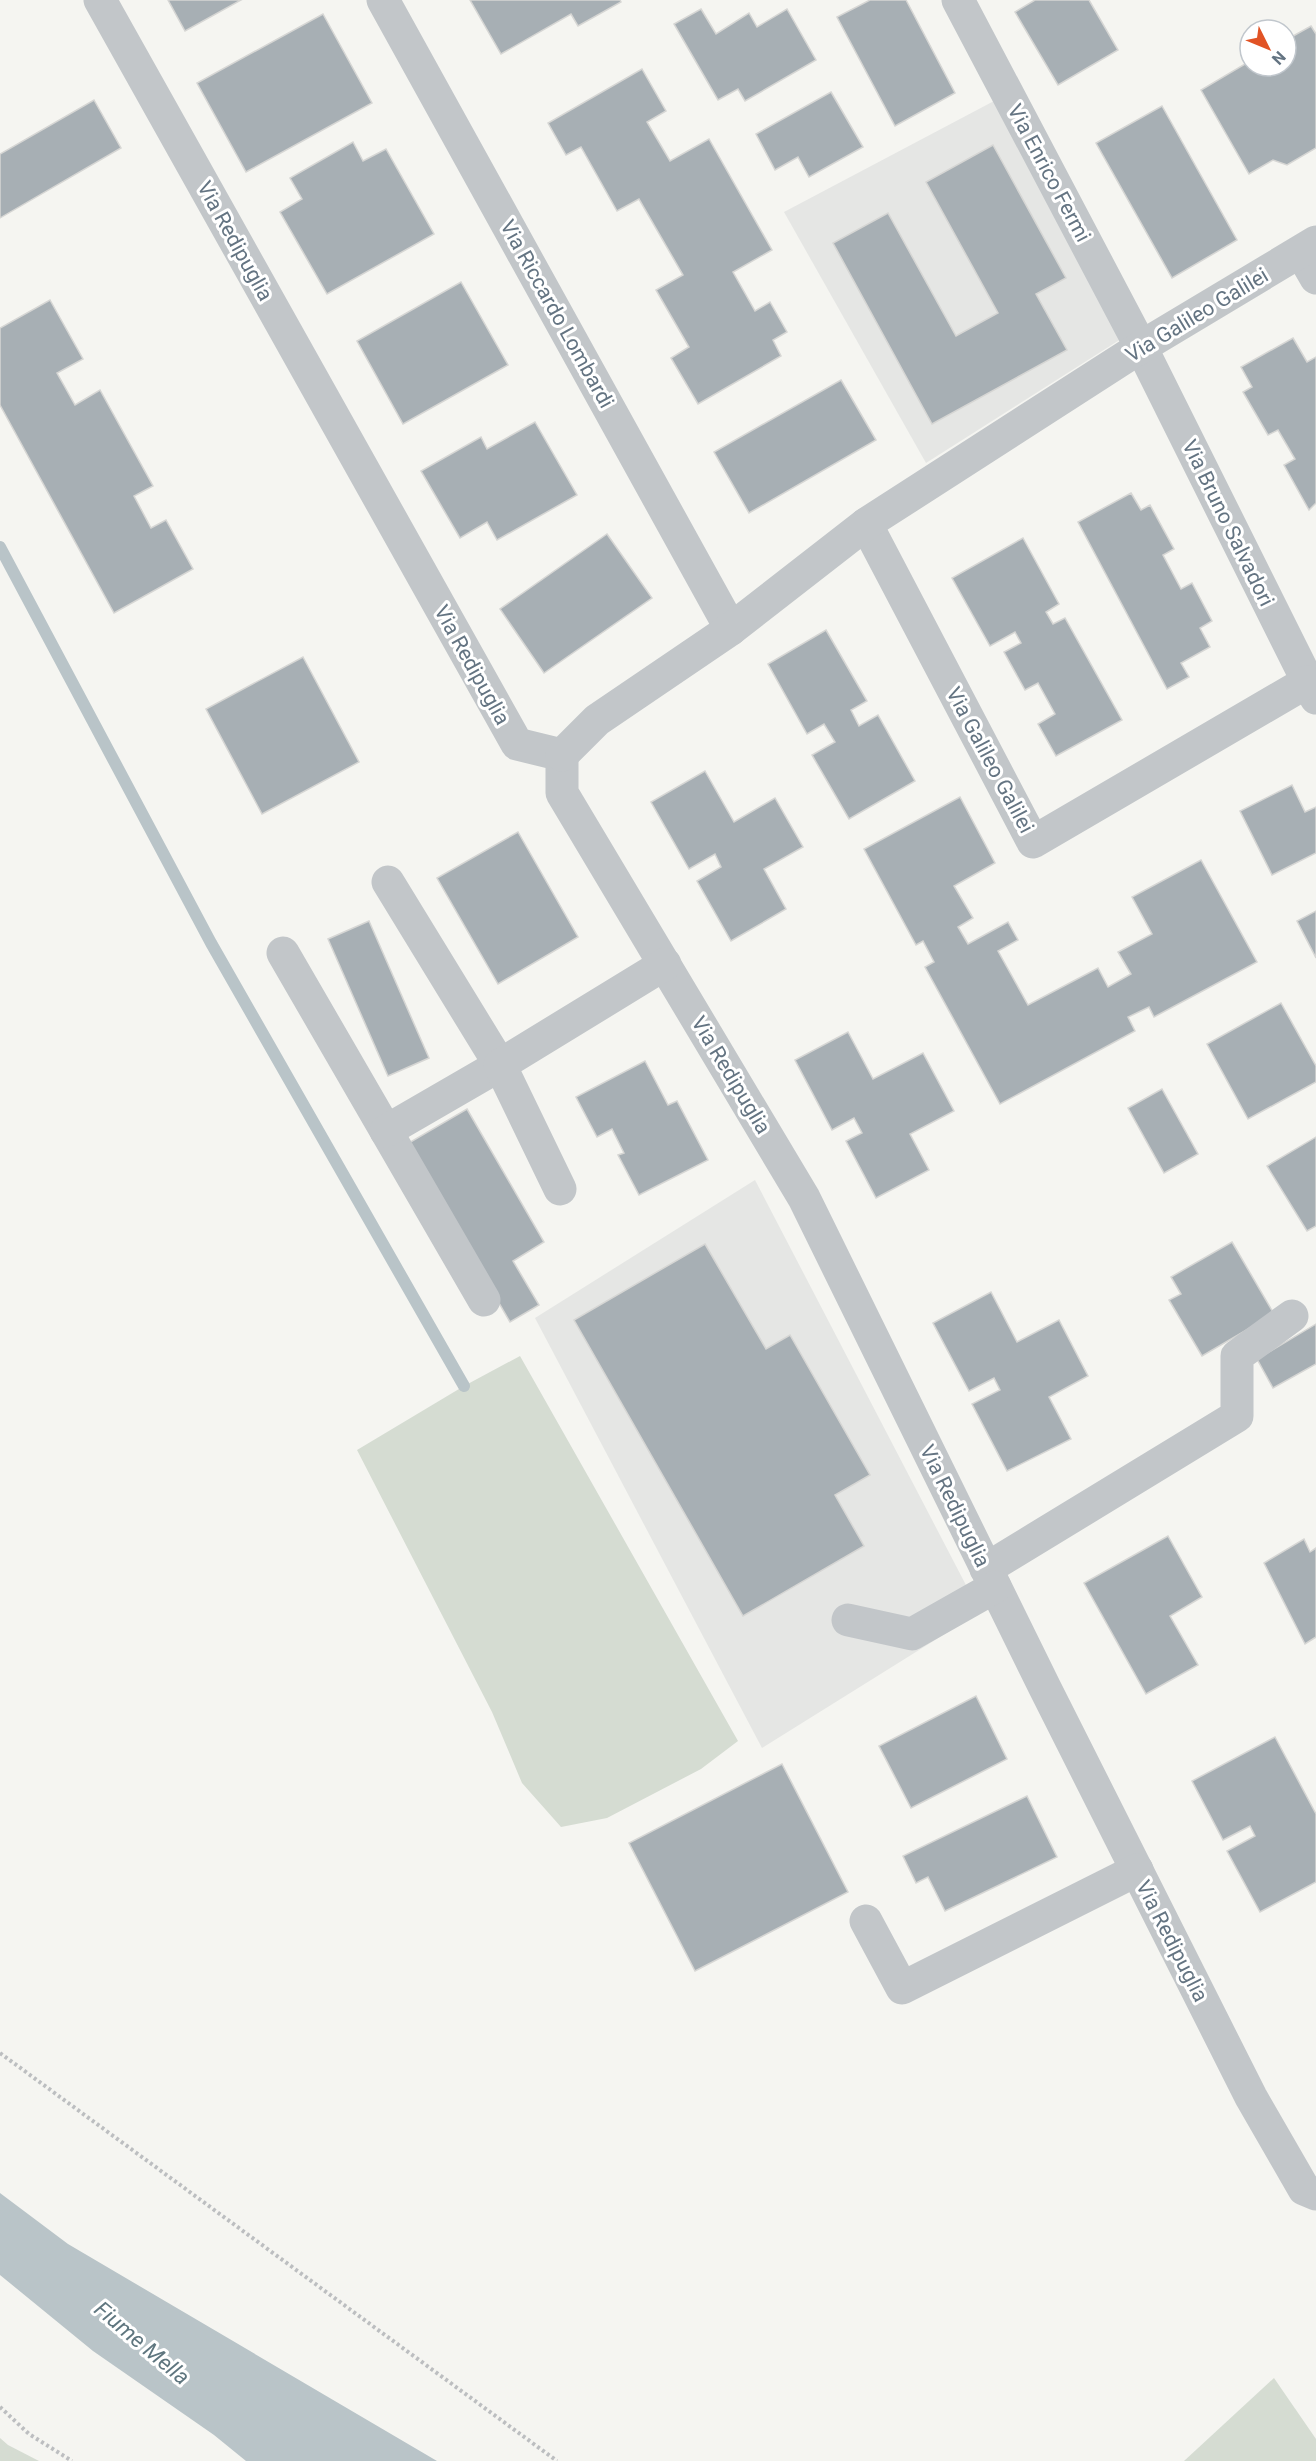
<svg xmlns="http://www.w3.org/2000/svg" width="1316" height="2461" font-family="Roboto,sans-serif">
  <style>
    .built { fill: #e5e6e4 }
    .green { fill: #d5dcd2 }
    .water { fill: #b9c4c8 }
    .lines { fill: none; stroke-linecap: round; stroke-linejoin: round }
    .stream { stroke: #b9c4c8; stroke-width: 12 }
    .building { fill: #a7afb4; stroke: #d6d6d4; stroke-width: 1.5 }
    .path { stroke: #bcbec0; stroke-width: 4; stroke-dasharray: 3 3; stroke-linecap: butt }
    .minor { stroke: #c2c6c9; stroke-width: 33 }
    .labels { text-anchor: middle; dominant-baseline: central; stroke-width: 6; stroke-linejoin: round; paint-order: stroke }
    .street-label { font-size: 21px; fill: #647482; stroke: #fff }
    .water-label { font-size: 22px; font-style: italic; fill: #5f767f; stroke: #fff }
  </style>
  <rect width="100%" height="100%" fill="#f5f5f1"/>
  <g class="built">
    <path d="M 994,101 L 1121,339 L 926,463 L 784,212 Z"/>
    <path d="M 755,1180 L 980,1612 L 762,1748 L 535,1318 Z"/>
  </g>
  <g class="green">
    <path d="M 520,1356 L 738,1741 L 701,1769 L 607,1818 L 561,1827 L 522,1783 L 492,1712 L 357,1450 L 464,1386 Z"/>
    <path d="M 1274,2378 L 1316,2439 L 1316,2461 L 1184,2461 Z"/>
    <path d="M 0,2438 L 8,2445 L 39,2461 L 0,2461 Z"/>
  </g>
  <path class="water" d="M 0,2193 L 68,2244 L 437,2461 L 246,2461 L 214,2435 L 93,2351 L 0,2275 Z"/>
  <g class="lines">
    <path class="stream" d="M 0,547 L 211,943 L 464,1386"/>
  </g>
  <g class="building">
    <path d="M 168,0 L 241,0 L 185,31 Z"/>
    <path d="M 470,0 L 620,0 L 621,2 L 578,26 L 571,14 L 501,54 Z"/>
    <path d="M 870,0 L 906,0 L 955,93 L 895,126 L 837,17 Z"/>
    <path d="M 1035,0 L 1089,0 L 1118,50 L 1058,85 L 1015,12 Z"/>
    <path d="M 701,9 L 716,34 L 749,13 L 757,27 L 787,9 L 816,60 L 745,101 L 738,89 L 718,100 L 674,24 Z"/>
    <path d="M 323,14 L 372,103 L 246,172 L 197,83 Z"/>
    <path d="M 1311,26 L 1316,34 L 1316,148 L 1287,165 L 1273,160 L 1249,174 L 1201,90 L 1250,61 L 1250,66 L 1286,66 L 1286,40 Z"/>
    <path d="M 642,69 L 666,111 L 647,122 L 670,161 L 709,139 L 772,250 L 733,272 L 755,311 L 770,302 L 787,332 L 773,340 L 781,356 L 698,404 L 671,358 L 689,347 L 656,290 L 683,275 L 639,199 L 617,211 L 581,147 L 566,155 L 548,123 Z"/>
    <path d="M 831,92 L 863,147 L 809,177 L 798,157 L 775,170 L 756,134 Z"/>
    <path d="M 94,100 L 121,148 L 0,218 L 0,154 Z"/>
    <path d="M 1162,106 L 1237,240 L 1172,278 L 1096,143 Z"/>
    <path d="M 353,142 L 363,161 L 386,149 L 434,234 L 327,294 L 280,212 L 302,199 L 290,178 Z"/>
    <path d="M 993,145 L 1066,278 L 1036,294 L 1067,350 L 932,424 L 833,243 L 888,213 L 956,336 L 998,313 L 926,182 Z"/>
    <path d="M 461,282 L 508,365 L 403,424 L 357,341 Z"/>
    <path d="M 50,300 L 83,359 L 57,373 L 75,405 L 100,390 L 153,486 L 134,496 L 151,528 L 166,520 L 193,569 L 114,613 L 0,405 L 0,328 Z"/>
    <path d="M 1293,338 L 1307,362 L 1316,357 L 1316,503 L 1309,510 L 1284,465 L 1295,459 L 1278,430 L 1268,435 L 1243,392 L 1252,387 L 1241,367 Z"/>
    <path d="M 841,380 L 876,440 L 749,513 L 714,452 Z"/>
    <path d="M 535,422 L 577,495 L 497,540 L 487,522 L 460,538 L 421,471 L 481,437 L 487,449 Z"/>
    <path d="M 1131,493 L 1141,510 L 1150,505 L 1174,549 L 1163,555 L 1181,589 L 1192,583 L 1212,621 L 1200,628 L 1210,647 L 1181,663 L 1189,677 L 1167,689 L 1078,522 Z"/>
    <path d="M 607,534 L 652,598 L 544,673 L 500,609 Z"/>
    <path d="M 1023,538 L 1059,604 L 1046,612 L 1053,624 L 1065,618 L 1122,720 L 1056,756 L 1038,724 L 1055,714 L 1038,683 L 1025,690 L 1004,652 L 1021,643 L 1015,632 L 990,646 L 952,578 Z"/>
    <path d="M 826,630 L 867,701 L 851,710 L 859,726 L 878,715 L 915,781 L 849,819 L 812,755 L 835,742 L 824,724 L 807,734 L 768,664 Z"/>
    <path d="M 303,657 L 359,762 L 262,814 L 206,709 Z"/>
    <path d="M 705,771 L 734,822 L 775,798 L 803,847 L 764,869 L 786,909 L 731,941 L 697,881 L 721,867 L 715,854 L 689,869 L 651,802 Z"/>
    <path d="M 1292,785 L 1305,812 L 1316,807 L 1316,853 L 1272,875 L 1240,811 Z"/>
    <path d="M 960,797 L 995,863 L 954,886 L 973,918 L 958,927 L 968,944 L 1008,922 L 1018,940 L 998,951 L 1028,1005 L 1098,968 L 1108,987 L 1131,974 L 1118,952 L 1152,934 L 1132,897 L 1201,860 L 1257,962 L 1154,1017 L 1149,1007 L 1128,1017 L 1135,1031 L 1000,1104 L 925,967 L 934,962 L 923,941 L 916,945 L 864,849 Z"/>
    <path d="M 518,832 L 578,937 L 498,984 L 437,878 Z"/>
    <path d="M 1316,911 L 1316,958 L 1297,921 Z"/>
    <path d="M 369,921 L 429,1058 L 388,1076 L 328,939 Z"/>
    <path d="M 1281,1003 L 1316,1066 L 1316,1082 L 1248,1119 L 1207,1044 Z"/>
    <path d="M 848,1032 L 873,1079 L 923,1053 L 954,1111 L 910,1134 L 929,1170 L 876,1198 L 846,1141 L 862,1133 L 854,1118 L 832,1130 L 795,1060 Z"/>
    <path d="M 645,1061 L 668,1105 L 677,1101 L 708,1160 L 639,1195 L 618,1155 L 624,1153 L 612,1129 L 597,1137 L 576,1097 Z"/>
    <path d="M 1162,1089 L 1198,1154 L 1164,1173 L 1128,1108 Z"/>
    <path d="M 467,1109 L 544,1242 L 513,1261 L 539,1305 L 510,1322 L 407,1144 Z"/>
    <path d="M 1316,1137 L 1316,1226 L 1307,1231 L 1267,1166 Z"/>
    <path d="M 1232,1242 L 1274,1314 L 1202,1356 L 1169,1300 L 1181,1294 L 1171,1277 Z"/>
    <path d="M 705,1244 L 766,1349 L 790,1335 L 870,1475 L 835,1495 L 864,1546 L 743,1616 L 574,1320 Z"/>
    <path d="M 991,1292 L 1017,1342 L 1059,1320 L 1088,1376 L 1049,1397 L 1071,1439 L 1007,1471 L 972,1404 L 1000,1390 L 994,1378 L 969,1391 L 933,1323 Z"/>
    <path d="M 1316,1324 L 1316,1364 L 1273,1388 L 1257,1359 Z"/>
    <path d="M 1168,1536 L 1202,1597 L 1170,1616 L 1198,1665 L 1146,1694 L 1084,1583 Z"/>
    <path d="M 1304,1539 L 1310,1552 L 1316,1548 L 1316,1637 L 1305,1644 L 1264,1563 Z"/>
    <path d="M 976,1696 L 1007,1759 L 911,1808 L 879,1746 Z"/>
    <path d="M 1275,1737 L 1316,1814 L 1316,1882 L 1260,1912 L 1227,1851 L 1255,1836 L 1250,1826 L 1223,1840 L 1192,1781 Z"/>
    <path d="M 782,1764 L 848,1892 L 695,1971 L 629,1843 Z"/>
    <path d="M 1027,1796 L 1057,1857 L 945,1911 L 928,1877 L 916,1883 L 903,1856 Z"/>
  </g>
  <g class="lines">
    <g class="path">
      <path d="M 0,2053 L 557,2461"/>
      <path d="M 0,2407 L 29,2434 L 72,2461"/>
    </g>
    <g class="minor">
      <path d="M 100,0 L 517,744 L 562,755 L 562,793 L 804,1198 L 1045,1688 L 1251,2097 L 1304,2189 L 1316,2194"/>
      <path d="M 383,0 L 731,629"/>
      <path d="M 958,0 L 1141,347 L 1316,698"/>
      <path d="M 1301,252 L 1316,278"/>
      <path d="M 866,524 L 1033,842 L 1307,682"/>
      <path d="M 562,755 L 597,720 L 731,629 L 866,524 L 1141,347 L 1316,242"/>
      <path d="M 283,953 L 484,1300"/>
      <path d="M 386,1131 L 500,1065 L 388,882"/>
      <path d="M 560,1189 L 500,1065 L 665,964"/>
      <path d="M 986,1569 L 1237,1416 L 1237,1356 L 1292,1316"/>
      <path d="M 848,1620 L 912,1634 L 995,1587"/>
      <path d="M 866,1921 L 902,1988 L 1137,1870"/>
    </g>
  </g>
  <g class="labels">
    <g class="street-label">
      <text transform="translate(1049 173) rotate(62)">Via Enrico Fermi</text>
      <text transform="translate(235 241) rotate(61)">Via Redipuglia</text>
      <text transform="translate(557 314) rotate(61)">Via Riccardo Lombardi</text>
      <text transform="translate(1197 315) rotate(-31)">Via Galileo Galilei</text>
      <text transform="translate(1228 523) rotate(64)">Via Bruno Salvadori</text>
      <text transform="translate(472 665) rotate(61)">Via Redipuglia</text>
      <text transform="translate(990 760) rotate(62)">Via Galileo Galilei</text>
      <text transform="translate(731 1075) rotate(59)">Via Redipuglia</text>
      <text transform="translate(955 1506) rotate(64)">Via Redipuglia</text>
      <text transform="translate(1172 1941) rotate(63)">Via Redipuglia</text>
    </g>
    <g class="water-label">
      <text transform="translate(142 2343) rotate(40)">Fiume Mella</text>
    </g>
  </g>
  <g transform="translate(1268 48) rotate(133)"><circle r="28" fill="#ffffff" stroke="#c1c7cd" stroke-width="1.5"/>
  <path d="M0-4.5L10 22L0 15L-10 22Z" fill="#e15325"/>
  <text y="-9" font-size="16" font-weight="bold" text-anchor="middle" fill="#647482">N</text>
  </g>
</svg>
